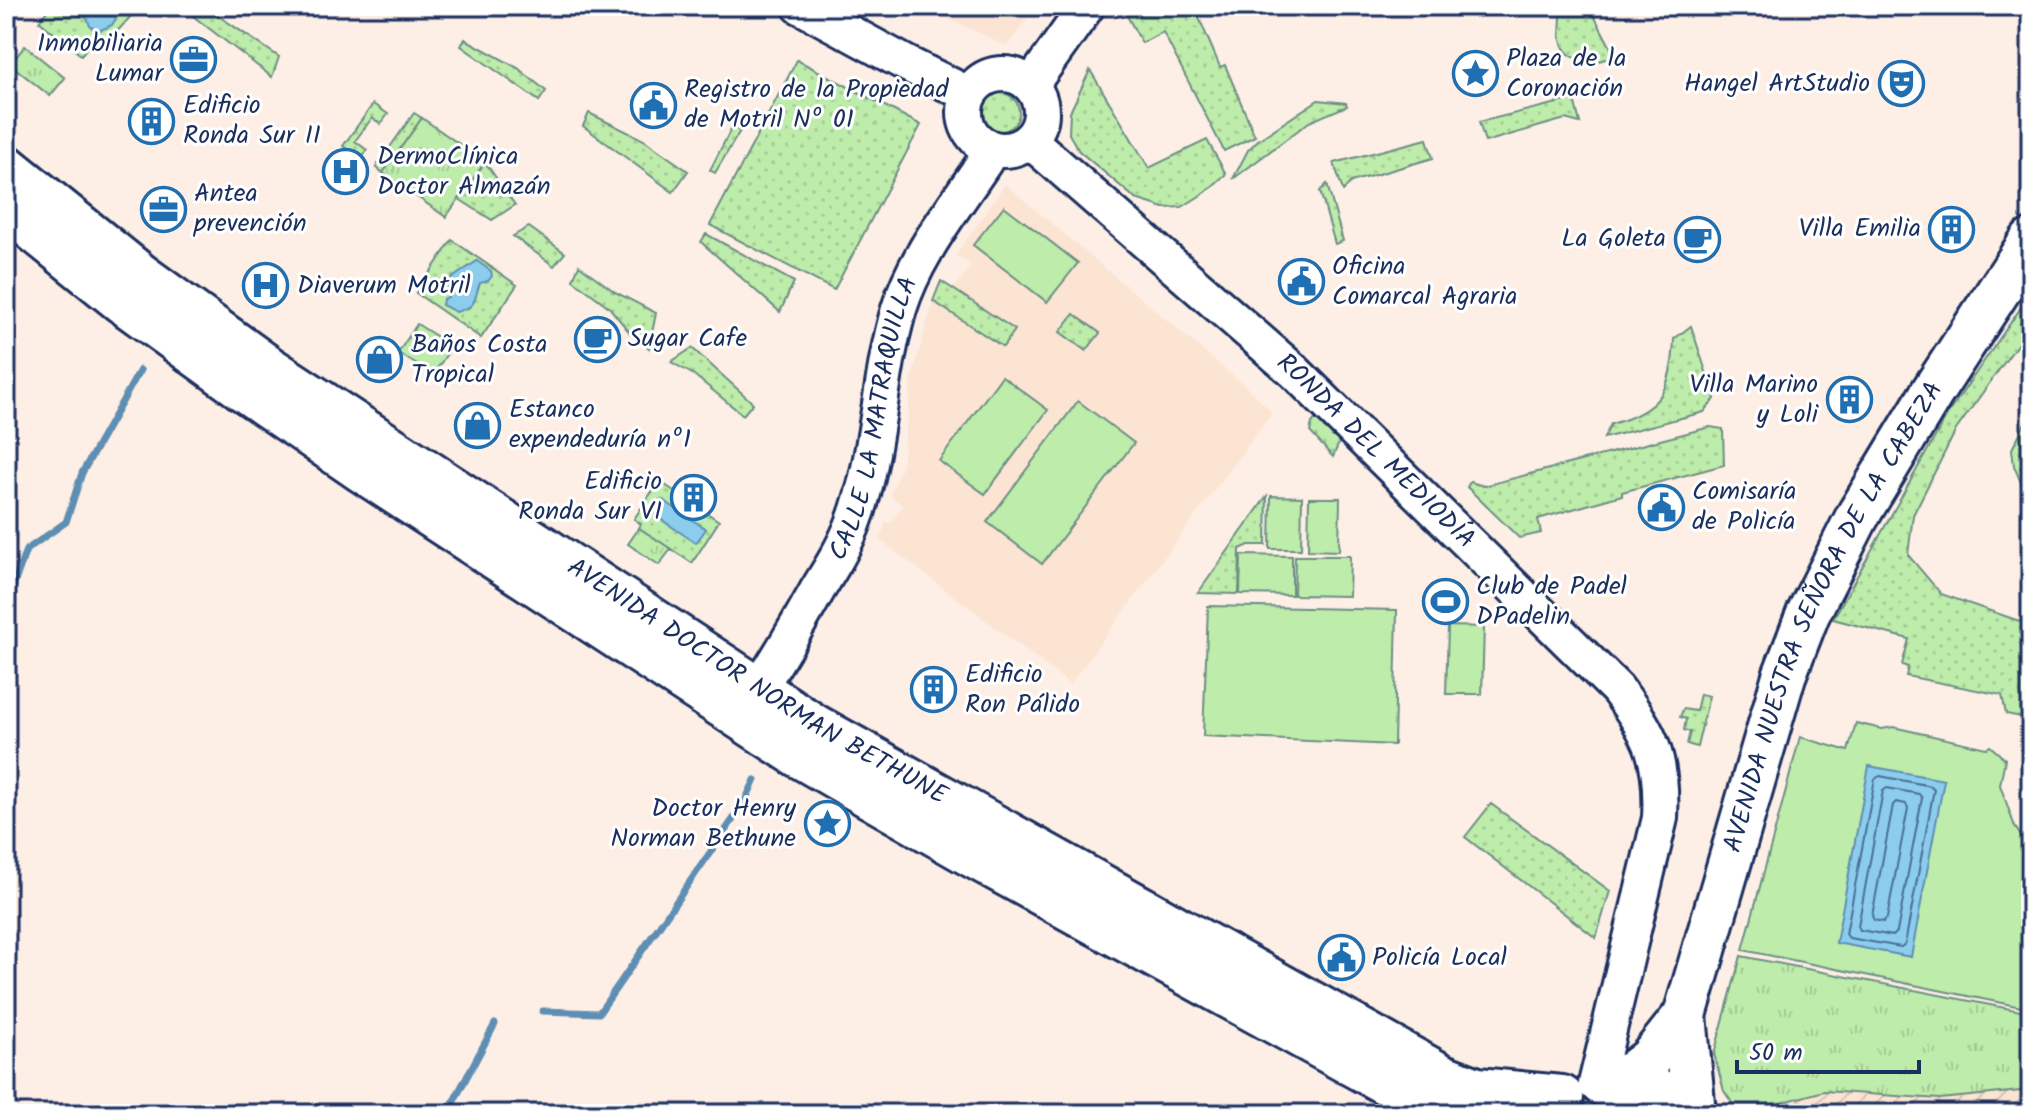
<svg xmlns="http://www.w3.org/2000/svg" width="2037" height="1120" font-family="Kalam,sans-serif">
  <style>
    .built { fill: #fce4d3 }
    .industrial { fill: url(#industrial-furrows) }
    .grass { fill: url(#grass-dots); stroke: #6c8e84; stroke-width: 2 }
    .park { fill: url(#park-tufts); stroke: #6c8e84; stroke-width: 2 }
    .pitch { fill: #beecaa; stroke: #6c8e84; stroke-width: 2 }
    .water { fill: #8ccded; stroke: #5f8eb4; stroke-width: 2 }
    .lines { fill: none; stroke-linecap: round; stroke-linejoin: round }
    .shore { stroke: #486e97; stroke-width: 2 }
    .stream { stroke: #5f8eb4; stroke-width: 7 }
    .minor-casing { stroke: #1b2f5e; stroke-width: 40 }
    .major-casing { stroke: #1b2f5e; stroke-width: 48 }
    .minor { stroke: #fff; stroke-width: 34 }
    .major { stroke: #fff; stroke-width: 42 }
    .labels { text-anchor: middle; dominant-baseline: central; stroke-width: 6; stroke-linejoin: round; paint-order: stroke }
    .poi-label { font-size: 26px; fill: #1b2f5e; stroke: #fff; text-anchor: start }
    .street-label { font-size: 26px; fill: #1b2f5e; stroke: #fff }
  </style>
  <defs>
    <pattern id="industrial-furrows" width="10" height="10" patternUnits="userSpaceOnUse" patternTransform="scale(2)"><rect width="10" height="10" fill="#fce4d3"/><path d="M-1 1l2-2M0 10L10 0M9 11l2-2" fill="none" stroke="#d7c4b8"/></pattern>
    <pattern id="grass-dots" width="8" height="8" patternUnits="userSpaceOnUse" patternTransform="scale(2)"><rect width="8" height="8" fill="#beecaa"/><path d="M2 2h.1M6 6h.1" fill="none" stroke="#a3cb95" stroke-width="1.8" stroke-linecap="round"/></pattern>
    <pattern id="park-tufts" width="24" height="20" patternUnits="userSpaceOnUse" patternTransform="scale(2)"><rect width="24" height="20" fill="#beecaa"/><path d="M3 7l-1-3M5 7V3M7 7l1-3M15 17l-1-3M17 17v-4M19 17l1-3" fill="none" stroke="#a3cb95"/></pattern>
  </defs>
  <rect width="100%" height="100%" fill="#fdefe5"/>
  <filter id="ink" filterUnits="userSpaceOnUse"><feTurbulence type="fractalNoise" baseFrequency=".0125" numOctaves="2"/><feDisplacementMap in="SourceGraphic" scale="16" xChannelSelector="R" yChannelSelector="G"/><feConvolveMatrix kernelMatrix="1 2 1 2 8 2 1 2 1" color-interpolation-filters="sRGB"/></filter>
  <g filter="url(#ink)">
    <g class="built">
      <path d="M 921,6 L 1037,6 L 1007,46 Z"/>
      <path d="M 1005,184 L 1251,391 L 1272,413 L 1070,684 L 880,540 L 886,521 L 890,523 L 903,506 L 890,495 L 902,465 L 912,377 L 933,301 L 941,281 L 954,288 L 971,266 L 956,255 Z"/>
    </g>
    <path class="industrial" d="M 2031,1090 L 2031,1114 L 1740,1114 L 1824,1091 L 1940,1099 Z"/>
    <g class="grass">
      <path d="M 51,6 L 140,6 L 106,44 L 96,37 L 81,55 L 39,21 Z"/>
      <path d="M 180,6 L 204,6 L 279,57 L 272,77 Z"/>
      <path d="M 1132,6 L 1194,6 L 1220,67 L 1225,65 L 1255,136 L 1224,151 L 1163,32 L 1142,43 L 1126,14 Z"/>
      <path d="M 1561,6 L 1589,6 L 1612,50 L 1611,56 C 1595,67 1566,62 1561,40 C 1559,30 1562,17 1561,6 Z"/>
      <path d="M 465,39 L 518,68 L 546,91 L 539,101 L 461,46 Z"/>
      <path d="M 797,60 L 921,125 L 834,290 L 710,225 Z"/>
      <path d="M 1090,70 L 1149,168 L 1207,140 L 1226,174 L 1206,192 L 1182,207 L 1164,208 L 1136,199 L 1079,151 L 1069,134 L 1070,112 Z"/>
      <circle cx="1000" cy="112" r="19"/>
      <path d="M 1574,99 L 1580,123 L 1565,119 L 1485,142 L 1479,122 Z"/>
      <path d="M 1318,100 L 1346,103 L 1347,106 L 1309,122 L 1233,179 L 1248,150 L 1258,140 Z"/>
      <path d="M 373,104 L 388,114 L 381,124 L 372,118 L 355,141 L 367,150 L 361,159 L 343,146 Z"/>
      <path d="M 414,113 L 422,118 L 383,173 L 376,167 Z"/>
      <path d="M 589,113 L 644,140 L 688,171 L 673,192 L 583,126 Z"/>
      <path d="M 732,127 L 740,131 L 715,173 L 710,170 Z"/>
      <path d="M 1427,139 L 1433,158 L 1351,182 L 1343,191 L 1334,163 Z"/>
      <path d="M 485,162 L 515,205 L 492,220 L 459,199 Z"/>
      <path d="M 1327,184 L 1343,241 L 1335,244 L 1320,191 Z"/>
      <path d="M 529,227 L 565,253 L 554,266 L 513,236 Z"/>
      <path d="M 706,234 L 794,282 L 780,312 L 701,242 Z"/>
      <path d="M 452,240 L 517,285 L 481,338 L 416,293 Z"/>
      <path d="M 579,265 L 615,292 L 656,313 L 649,348 L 631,334 L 609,307 L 573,280 Z"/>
      <path d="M 941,281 L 1015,330 L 1003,347 L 933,301 Z"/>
      <path d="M 2031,293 L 2031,325 L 1956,430 L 1913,515 L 1908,555 L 1941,594 L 2031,625 L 2031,719 L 2006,714 L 2002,695 L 1906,676 L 1908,667 L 1902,665 L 1909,639 L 1833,619 L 1949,412 Z"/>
      <path d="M 1074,314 L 1100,333 L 1086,351 L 1060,332 Z"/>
      <path d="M 1691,326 L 1715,399 L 1704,412 L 1604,438 L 1611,424 C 1661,411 1672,389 1674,339 Z"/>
      <path d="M 692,348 L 753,403 L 743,415 L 694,375 L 671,362 Z"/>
      <path d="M 2031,411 L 2031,506 L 2014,466 L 2012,449 Z"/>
      <path d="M 1319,415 L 1341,438 L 1333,457 L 1310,432 L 1312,423 Z"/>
      <path d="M 1710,427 L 1723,429 L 1724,465 L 1622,492 L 1622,495 L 1538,519 L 1541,533 L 1519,538 L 1467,487 L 1470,482 L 1484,486 Z"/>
      <path d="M 659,481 L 719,521 L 692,563 L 639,528 L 641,524 L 634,519 Z"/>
      <path d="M 1267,496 L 1266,545 L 1249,545 L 1240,549 L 1239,594 L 1198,593 Z"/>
      <path d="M 1700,694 L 1709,696 L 1697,747 L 1687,744 L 1690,732 L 1684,730 L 1686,719 L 1680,717 L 1683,709 L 1696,711 Z"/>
      <path d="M 1491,804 L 1610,891 L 1596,938 L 1465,837 Z"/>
      <path d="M 1605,1101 L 1636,1101 L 1666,1114 L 1566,1114 L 1571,1110 Z"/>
    </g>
    <g class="park">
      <path d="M 25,46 L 65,78 L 50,96 L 10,64 Z"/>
      <path d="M 422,118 L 485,162 L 446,217 L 383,173 Z"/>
      <path d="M 417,324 L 452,346 L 433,375 L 398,353 Z"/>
      <path d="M 639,528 L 671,549 L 659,565 L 628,544 Z"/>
      <path d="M 1741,956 L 2031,1013 L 2031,1090 L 1940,1099 L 1824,1091 L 1740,1114 L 1724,1091 L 1714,1054 Z"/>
    </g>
    <g class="pitch">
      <path d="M 1004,206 L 1078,263 L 1047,302 L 973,245 Z"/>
      <path d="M 1002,376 L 1048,410 L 985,494 L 939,461 Z"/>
      <path d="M 1078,401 L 1134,443 L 1042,564 L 987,522 Z"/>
      <path d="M 1271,496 L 1302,497 L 1301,549 L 1270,549 Z"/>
      <path d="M 1309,498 L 1340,498 L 1339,551 L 1308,550 Z"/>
      <path d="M 1241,555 L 1292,556 L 1292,595 L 1240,594 Z"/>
      <path d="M 1295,556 L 1350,556 L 1349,596 L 1294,595 Z"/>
      <path d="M 1208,606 L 1397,610 L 1394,745 L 1203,736 Z"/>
      <path d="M 1448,626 L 1484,627 L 1482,694 L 1446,694 Z"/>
      <path d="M 1856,723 L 1882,729 L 1893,727 L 1986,748 L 1990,746 L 2005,759 L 2000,785 L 2015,827 L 2031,851 L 2031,1009 L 1743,950 L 1800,737 L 1848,751 Z"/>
    </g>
    <g class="water">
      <path d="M 78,6 L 127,6 L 119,13 L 112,25 L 99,31 L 90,26 L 87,18 L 77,13 Z"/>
      <path d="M 477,261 L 491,271 L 492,276 L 488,281 L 480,283 C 473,300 479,306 456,312 L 442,305 L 443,299 L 448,297 L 448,281 Z"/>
      <path d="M 663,500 L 706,529 L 696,543 L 653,514 Z"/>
      <path d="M 1869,766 L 1944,780 L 1911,957 L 1836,943 Z"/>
    </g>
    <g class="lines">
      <g class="shore">
        <path d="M 1880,776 L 1931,786 L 1934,789 L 1905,944 L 1901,947 L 1849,938 L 1846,934 L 1875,779 Z"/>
        <path d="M 1887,788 L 1919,794 L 1922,798 L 1897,932 L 1893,936 L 1860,930 L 1858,926 L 1883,791 Z"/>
        <path d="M 1896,802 L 1906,804 L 1908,808 L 1887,918 L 1883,922 L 1874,920 L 1872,916 L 1893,805 Z"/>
      </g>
      <g class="stream">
        <path d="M 6,644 L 14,584 L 26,550 L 66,522 L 82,473 L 140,370"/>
        <path d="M 543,1011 L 599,1013 L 743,805 L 755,780"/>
        <path d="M 447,1114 L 495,1024"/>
      </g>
      <defs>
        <g id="minor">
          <path d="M 800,6 L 907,64 L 968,94"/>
          <circle cx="1003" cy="112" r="38"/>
          <path d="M 1031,85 L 1087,6"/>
          <path id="s1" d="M 1029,140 L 1295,372 L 1617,689 C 1652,735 1663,759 1660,818 L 1596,1084"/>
          <path id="s2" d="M 758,689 C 780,657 799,623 818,589 C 831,568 844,547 853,524 C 879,457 878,380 899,309 C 915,256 954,208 985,161 L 988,147"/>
        </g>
        <g id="major">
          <path id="s3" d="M 6,166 L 141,275 L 268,367 L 815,726 L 1443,1076 L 1477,1089 L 1562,1097"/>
          <path d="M 6,208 L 121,301 L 244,390 L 362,471 L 797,755 L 971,855 L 1442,1114"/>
          <path d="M 1685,1015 L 1694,1114"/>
          <path id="s4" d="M 1619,1083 L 1650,1059 L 1685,1015 L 1784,676 L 1808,614 L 1857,517 L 1933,391 L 2031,241"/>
          <path d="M 1602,1084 C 1643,1083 1663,1086 1694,1114"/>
        </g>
      </defs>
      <use href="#minor" class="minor-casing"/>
      <use href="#major" class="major-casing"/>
      <use href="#minor" class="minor"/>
      <use href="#major" class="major"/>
    </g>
  </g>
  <defs>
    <symbol id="office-ring" viewBox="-11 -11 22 22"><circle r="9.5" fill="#fff" stroke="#1f6fb2" stroke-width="1.5"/><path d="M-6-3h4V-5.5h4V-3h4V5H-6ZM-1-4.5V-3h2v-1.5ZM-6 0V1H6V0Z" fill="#1f6fb2"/></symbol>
    <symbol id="sight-ring" viewBox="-11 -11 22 22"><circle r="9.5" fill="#fff" stroke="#1f6fb2" stroke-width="1.5"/><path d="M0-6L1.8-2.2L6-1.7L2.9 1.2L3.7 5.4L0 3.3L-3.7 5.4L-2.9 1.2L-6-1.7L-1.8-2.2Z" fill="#1f6fb2"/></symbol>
    <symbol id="theatre-ring" viewBox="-11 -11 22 22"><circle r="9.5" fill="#fff" stroke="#1f6fb2" stroke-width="1.5"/><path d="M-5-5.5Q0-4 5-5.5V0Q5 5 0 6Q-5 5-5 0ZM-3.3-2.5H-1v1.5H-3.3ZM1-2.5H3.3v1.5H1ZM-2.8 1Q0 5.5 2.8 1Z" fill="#1f6fb2"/></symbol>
    <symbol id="civic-ring" viewBox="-11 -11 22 22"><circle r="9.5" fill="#fff" stroke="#1f6fb2" stroke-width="1.5"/><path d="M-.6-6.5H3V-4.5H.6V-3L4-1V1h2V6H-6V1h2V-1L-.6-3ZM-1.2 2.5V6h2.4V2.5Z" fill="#1f6fb2"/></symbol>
    <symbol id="building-ring" viewBox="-11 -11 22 22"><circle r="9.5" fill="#fff" stroke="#1f6fb2" stroke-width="1.5"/><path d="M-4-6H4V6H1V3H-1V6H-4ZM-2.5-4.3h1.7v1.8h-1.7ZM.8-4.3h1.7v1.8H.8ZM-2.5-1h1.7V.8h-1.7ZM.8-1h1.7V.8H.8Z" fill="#1f6fb2"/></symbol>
    <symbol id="hospital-ring" viewBox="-11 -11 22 22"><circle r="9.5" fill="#fff" stroke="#1f6fb2" stroke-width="1.5"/><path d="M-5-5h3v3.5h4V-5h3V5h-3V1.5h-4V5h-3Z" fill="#1f6fb2"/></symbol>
    <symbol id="cafe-ring" viewBox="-11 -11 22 22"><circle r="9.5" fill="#fff" stroke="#1f6fb2" stroke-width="1.5"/><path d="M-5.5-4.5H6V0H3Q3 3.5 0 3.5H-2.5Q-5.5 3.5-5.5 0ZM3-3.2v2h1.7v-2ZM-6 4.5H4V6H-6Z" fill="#1f6fb2"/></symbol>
    <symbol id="shop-ring" viewBox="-11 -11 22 22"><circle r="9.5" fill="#fff" stroke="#1f6fb2" stroke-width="1.5"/><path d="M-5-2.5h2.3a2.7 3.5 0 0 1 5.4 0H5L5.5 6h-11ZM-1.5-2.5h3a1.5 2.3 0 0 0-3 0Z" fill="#1f6fb2"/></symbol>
    <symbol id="stadium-ring" viewBox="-11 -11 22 22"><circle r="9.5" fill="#fff" stroke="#1f6fb2" stroke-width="1.5"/><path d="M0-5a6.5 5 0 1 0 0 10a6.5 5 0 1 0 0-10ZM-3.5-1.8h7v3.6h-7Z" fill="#1f6fb2"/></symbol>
  </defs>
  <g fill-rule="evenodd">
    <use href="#office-ring" x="168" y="34" width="51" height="51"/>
    <use href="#sight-ring" x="1450" y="48" width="51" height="51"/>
    <use href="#theatre-ring" x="1876" y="58" width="51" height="51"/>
    <use href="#civic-ring" x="628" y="80" width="51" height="51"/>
    <use href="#building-ring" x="126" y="96" width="51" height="51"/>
    <use href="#hospital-ring" x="320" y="146" width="51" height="51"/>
    <use href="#office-ring" x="138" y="184" width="51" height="51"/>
    <use href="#building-ring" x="1926" y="204" width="51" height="51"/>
    <use href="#cafe-ring" x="1672" y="214" width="51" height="51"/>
    <use href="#civic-ring" x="1276" y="256" width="51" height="51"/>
    <use href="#hospital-ring" x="240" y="260" width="51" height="51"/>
    <use href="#cafe-ring" x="572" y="314" width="51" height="51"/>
    <use href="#shop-ring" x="354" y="334" width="51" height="51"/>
    <use href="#building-ring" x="1824" y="374" width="51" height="51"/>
    <use href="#shop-ring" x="452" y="400" width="51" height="51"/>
    <use href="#building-ring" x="668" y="472" width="51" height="51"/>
    <use href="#civic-ring" x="1636" y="482" width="51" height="51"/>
    <use href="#stadium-ring" x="1420" y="576" width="51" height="51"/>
    <use href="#building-ring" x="908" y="664" width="51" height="51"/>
    <use href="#sight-ring" x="802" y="798" width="51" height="51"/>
    <use href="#civic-ring" x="1316" y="932" width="51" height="51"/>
  </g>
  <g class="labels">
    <g class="poi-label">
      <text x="163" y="44" text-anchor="end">Inmobiliaria<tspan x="163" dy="30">Lumar</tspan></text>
      <text x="1506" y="59">Plaza de la<tspan x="1506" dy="30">Coronación</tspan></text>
      <text x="1870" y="84" text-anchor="end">Hangel ArtStudio</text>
      <text x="684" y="90">Registro de la Propiedad<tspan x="684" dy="30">de Motril Nº 01</tspan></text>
      <text x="183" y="106">Edificio<tspan x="183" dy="30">Ronda Sur II</tspan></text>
      <text x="377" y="157">DermoClínica<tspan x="377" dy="30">Doctor Almazán</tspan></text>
      <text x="194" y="194">Antea<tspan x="194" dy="30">prevención</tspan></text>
      <text x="1921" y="229" text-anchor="end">Villa Emilia</text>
      <text x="1666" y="239" text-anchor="end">La Goleta</text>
      <text x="1332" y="267">Oficina<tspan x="1332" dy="30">Comarcal Agraria</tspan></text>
      <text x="297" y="286">Diaverum Motril</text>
      <text x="628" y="339">Sugar Cafe</text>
      <text x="411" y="345">Baños Costa<tspan x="411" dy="30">Tropical</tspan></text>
      <text x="1818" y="385" text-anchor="end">Villa Marino<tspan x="1818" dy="30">y Loli</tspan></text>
      <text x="509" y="410">Estanco<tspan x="509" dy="30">expendeduría nº1</tspan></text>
      <text x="662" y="482" text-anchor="end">Edificio<tspan x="662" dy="30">Ronda Sur VI</tspan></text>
      <text x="1692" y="492">Comisaría<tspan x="1692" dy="30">de Policía</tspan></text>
      <text x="1476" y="587">Club de Padel<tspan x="1476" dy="30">DPadelin</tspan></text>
      <text x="965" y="675">Edificio<tspan x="965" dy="30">Ron Pálido</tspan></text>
      <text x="796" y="809" text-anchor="end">Doctor Henry<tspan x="796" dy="30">Norman Bethune</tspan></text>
      <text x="1372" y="958">Policía Local</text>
    </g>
    <g class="street-label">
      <text stroke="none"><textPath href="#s2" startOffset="298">CALLE LA MATRAQUILLA</textPath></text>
      <text stroke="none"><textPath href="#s1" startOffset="466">RONDA DEL MEDIODÍA</textPath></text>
      <text stroke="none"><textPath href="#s4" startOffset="522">AVENIDA NUESTRA SEÑORA DE LA CABEZA</textPath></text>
      <text stroke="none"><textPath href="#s3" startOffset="912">AVENIDA DOCTOR NORMAN BETHUNE</textPath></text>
    </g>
  </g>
  <rect width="2037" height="1120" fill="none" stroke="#fff" stroke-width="32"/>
  <rect x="16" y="16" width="2005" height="1088" fill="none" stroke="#1b2f5e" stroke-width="3" filter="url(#ink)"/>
  <path d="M1737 1060v12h182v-12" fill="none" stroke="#1b2f5e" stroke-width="4"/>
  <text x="1749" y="1060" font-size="24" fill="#1b2f5e" stroke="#ffffff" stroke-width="6" paint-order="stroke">50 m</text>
</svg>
